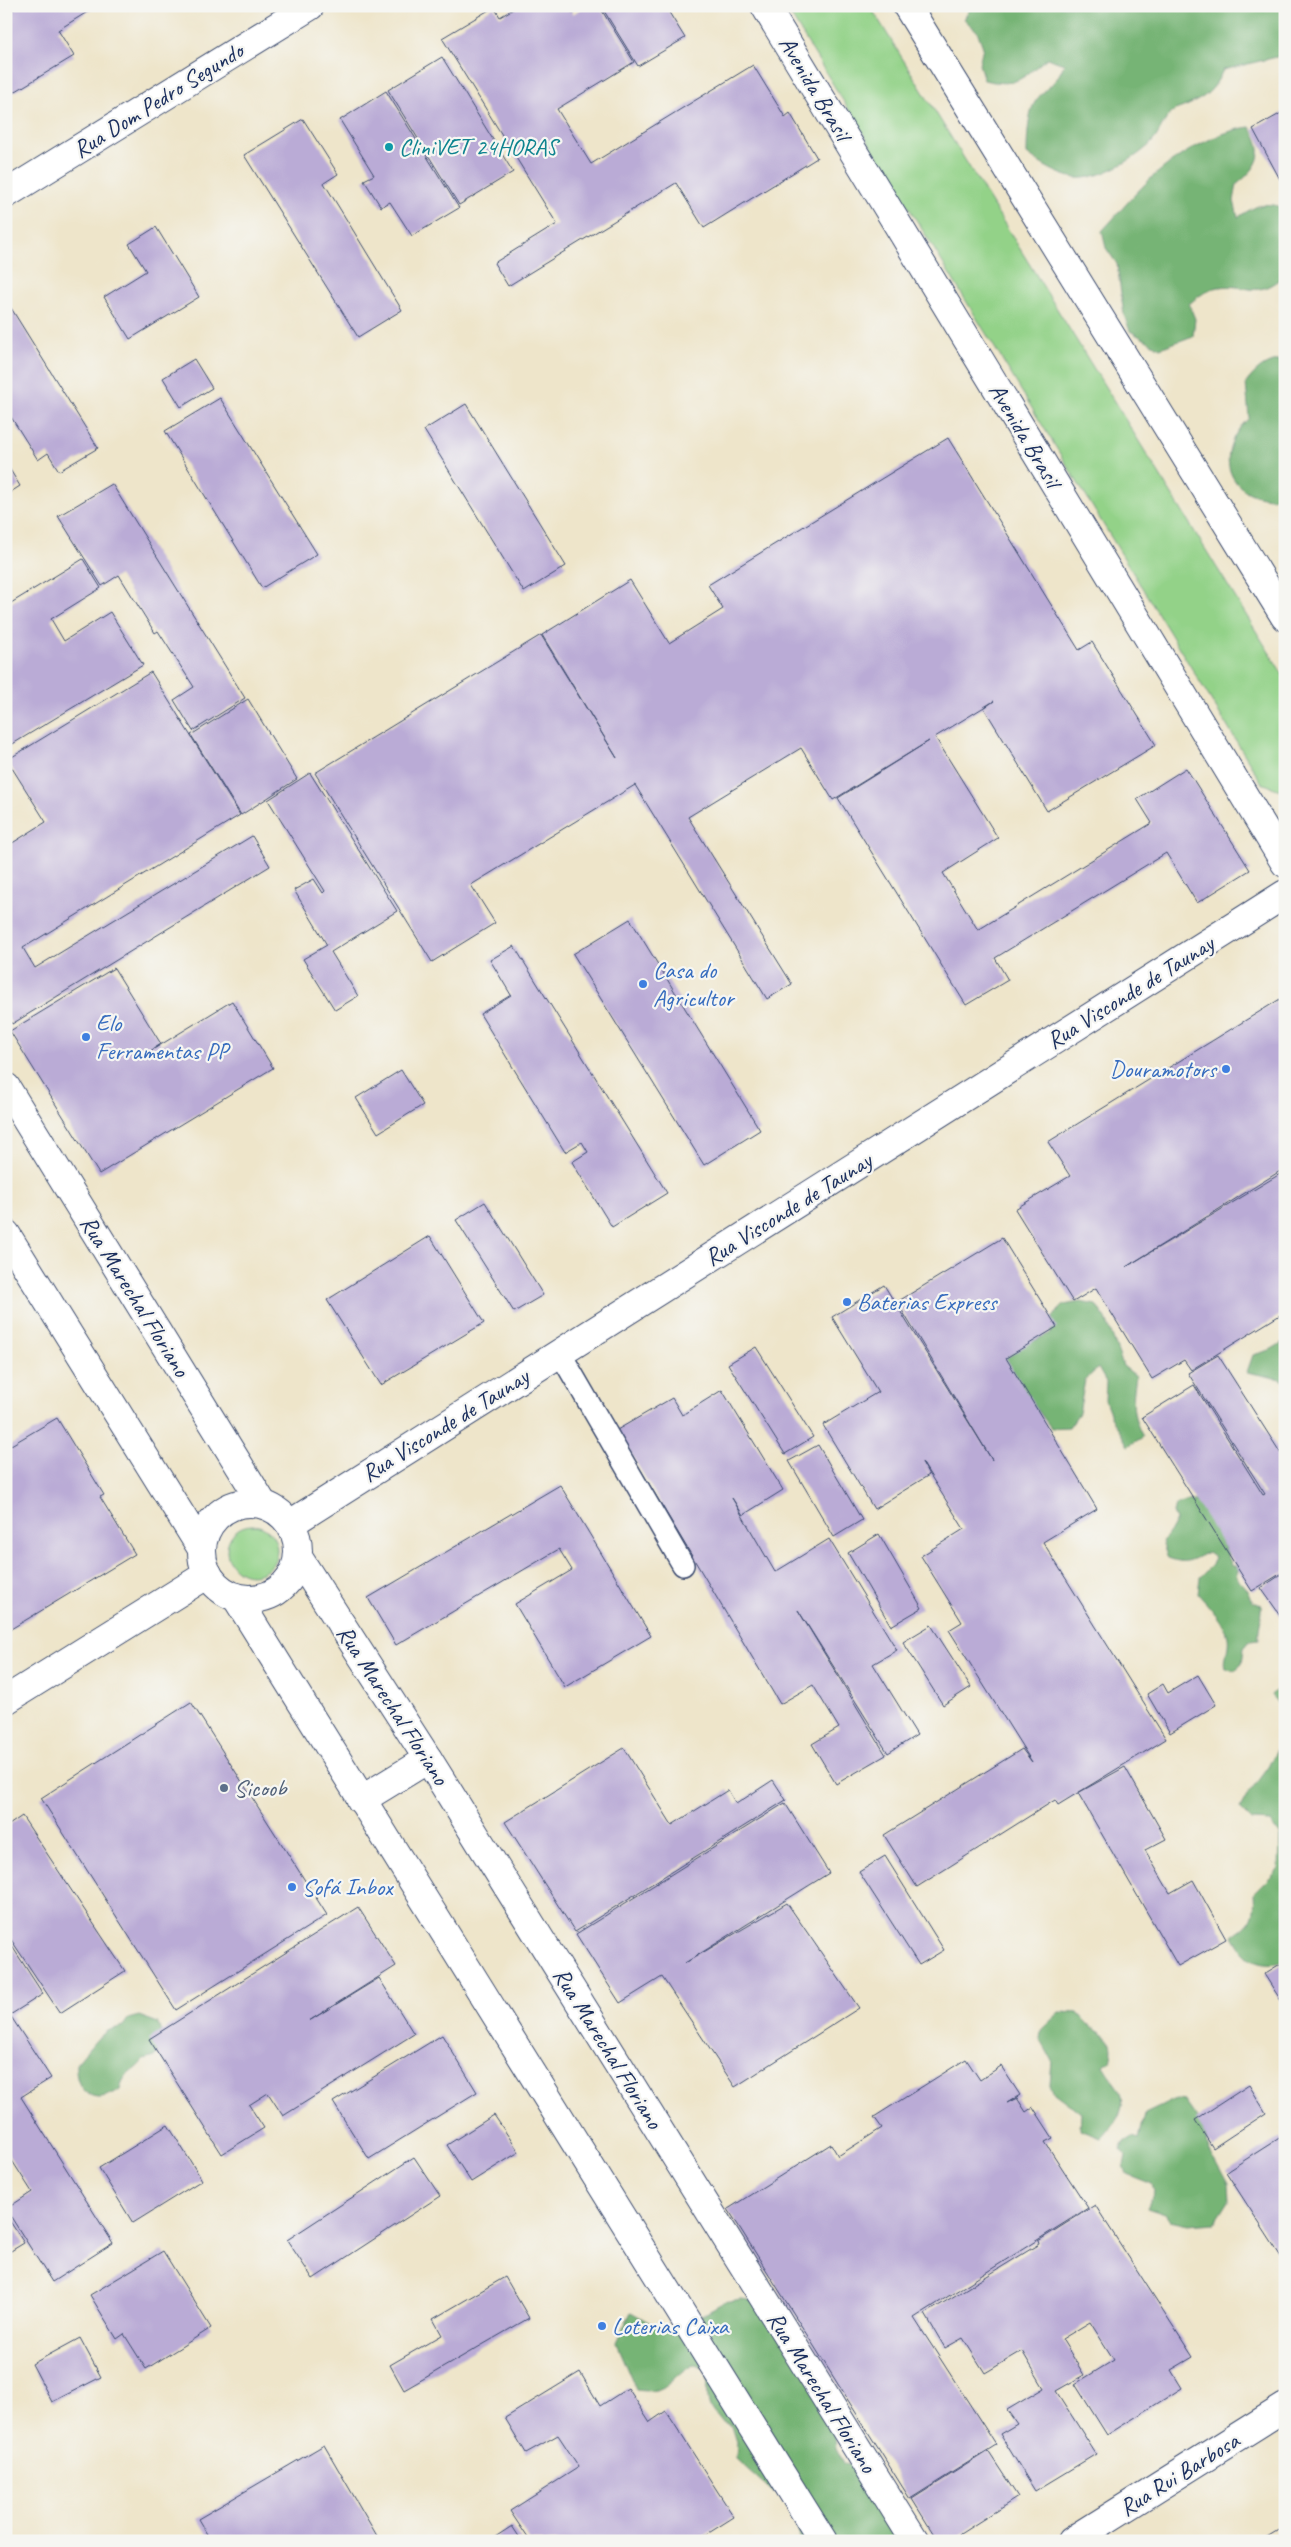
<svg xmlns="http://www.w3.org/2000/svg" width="1291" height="2547" font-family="Caveat,sans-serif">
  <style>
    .green { fill: #93d288; stroke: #578073 }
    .forest { fill: #76b474; stroke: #487269 }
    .building { fill: #baabd6 }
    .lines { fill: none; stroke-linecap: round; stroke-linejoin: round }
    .lane-casing { stroke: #3b4a6e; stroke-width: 24 }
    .street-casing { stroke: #3b4a6e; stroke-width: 30 }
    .secondary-casing { stroke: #3b4a6e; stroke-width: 30 }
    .primary-casing { stroke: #3b4a6e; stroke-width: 30 }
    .lane { stroke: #fff; stroke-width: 21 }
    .street { stroke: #fff; stroke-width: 28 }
    .secondary { stroke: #fff; stroke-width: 28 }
    .primary { stroke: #fff; stroke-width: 28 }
    .culture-dot { fill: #0f9aa8; stroke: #f6f6f2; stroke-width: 2 }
    .shop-dot { fill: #3f7fe0; stroke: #f6f6f2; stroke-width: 2 }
    .service-dot { fill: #5c6f8a; stroke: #f6f6f2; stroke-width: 2 }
    .labels { text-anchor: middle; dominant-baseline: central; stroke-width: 4.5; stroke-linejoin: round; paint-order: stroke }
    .street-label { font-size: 24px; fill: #1b2f5e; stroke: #f6f6f2 }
    .culture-label { font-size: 24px; fill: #0d838f; stroke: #f6f6f2; text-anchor: start }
    .shop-label { font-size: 24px; fill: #366cbe; stroke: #f6f6f2; text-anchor: start }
    .service-label { font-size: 24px; fill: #4e5e75; stroke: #f6f6f2; text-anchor: start }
  </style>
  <rect width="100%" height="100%" fill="#f6f6f2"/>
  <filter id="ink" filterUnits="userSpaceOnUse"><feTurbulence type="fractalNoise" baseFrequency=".02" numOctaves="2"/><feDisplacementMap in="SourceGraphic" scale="10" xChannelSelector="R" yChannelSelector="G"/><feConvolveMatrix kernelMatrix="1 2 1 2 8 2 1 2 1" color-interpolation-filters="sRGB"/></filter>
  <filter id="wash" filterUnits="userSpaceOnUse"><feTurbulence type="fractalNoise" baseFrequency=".0096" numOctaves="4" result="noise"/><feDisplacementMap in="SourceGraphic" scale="20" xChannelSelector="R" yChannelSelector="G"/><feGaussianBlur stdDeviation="1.12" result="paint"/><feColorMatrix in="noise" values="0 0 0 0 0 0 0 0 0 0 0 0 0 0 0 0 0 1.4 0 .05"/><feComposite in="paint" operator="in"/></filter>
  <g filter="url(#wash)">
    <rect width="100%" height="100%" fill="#eee5ca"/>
    <g class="green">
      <path d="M 785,6 L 870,6 L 1285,678 L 1285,792 L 1262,783 Z"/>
      <circle cx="252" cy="1550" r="25"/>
    </g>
    <g class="forest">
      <path d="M 972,6 L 1285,6 L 1285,55 L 1223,70 C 1213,91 1208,96 1186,106 C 1182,108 1176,109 1172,112 C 1164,119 1160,133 1153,141 C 1140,157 1097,181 1075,178 C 1058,175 1040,164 1027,154 C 1027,141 1028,112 1035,102 C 1046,86 1056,86 1064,64 L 1047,58 C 1022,78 1018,88 984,80 L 979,64 L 983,47 L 977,31 L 964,19 Z"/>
      <path d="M 1250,127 C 1267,152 1259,167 1237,184 L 1234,201 L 1238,217 C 1258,205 1262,201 1285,208 L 1285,275 C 1254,301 1250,283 1219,287 C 1207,289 1198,297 1189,304 L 1195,319 L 1193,336 L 1160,348 L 1130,331 L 1124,315 L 1117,264 L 1106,248 L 1102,231 C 1121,211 1139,187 1161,170 C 1183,152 1221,130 1250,127 Z"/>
      <path d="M 1285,360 L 1285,488 L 1280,498 C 1226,501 1212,452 1249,418 L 1246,383 C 1257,369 1266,361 1285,360 Z"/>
      <path d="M 1080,1302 L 1096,1305 L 1106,1319 L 1123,1366 L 1136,1376 C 1132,1402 1131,1414 1143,1437 L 1128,1446 L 1111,1416 L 1105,1400 L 1106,1382 L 1098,1368 L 1085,1380 L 1079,1413 L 1069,1427 L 1051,1428 L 1017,1382 L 1004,1369 L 1006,1353 L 1051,1333 L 1052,1317 L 1064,1305 Z"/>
      <path d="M 1285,1341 L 1285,1382 L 1280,1379 L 1247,1372 L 1253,1355 L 1270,1350 Z"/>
      <path d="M 1191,1501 L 1199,1501 C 1210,1522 1225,1542 1231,1565 L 1239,1568 L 1236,1576 C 1239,1582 1243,1584 1246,1589 C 1252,1599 1248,1601 1262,1605 C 1263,1618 1257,1628 1259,1640 L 1250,1641 L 1244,1648 L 1242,1664 L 1235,1670 L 1226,1669 C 1223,1658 1230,1648 1228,1637 C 1226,1624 1207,1604 1198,1594 L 1200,1577 L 1212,1565 L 1215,1557 L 1208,1552 C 1191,1560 1187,1565 1168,1558 L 1162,1541 L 1168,1535 L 1176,1520 L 1173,1513 L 1175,1505 Z"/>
      <path d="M 1285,1681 L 1285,1712 L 1271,1695 Z"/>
      <path d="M 1285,1733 L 1285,1960 C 1275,1966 1256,1964 1247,1956 C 1241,1951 1237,1942 1233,1936 C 1252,1923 1256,1917 1254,1894 L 1279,1869 L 1280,1835 L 1270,1822 L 1252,1821 L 1240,1809 L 1248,1794 L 1268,1767 Z"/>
      <path d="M 1060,2012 L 1078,2013 C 1081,2017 1085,2021 1089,2025 C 1104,2037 1117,2036 1110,2061 L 1104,2065 C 1107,2073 1112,2078 1117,2085 C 1131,2104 1116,2123 1102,2138 L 1080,2130 L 1081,2113 L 1054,2093 L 1050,2085 L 1052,2060 L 1040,2039 L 1041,2030 Z"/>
      <path d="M 139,2016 L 158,2023 C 163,2036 161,2045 155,2057 L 143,2060 C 135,2073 124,2071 120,2089 C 96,2107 74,2093 76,2064 L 97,2039 L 107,2031 L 123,2026 L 128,2019 Z"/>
      <path d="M 1176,2099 L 1184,2100 L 1196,2117 L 1207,2139 L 1208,2147 L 1228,2184 L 1229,2201 L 1215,2223 L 1188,2225 L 1170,2221 L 1165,2214 L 1147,2208 L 1154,2192 L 1152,2184 L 1127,2174 L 1124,2165 L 1126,2157 L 1120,2150 L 1124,2142 L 1132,2137 L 1139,2139 L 1145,2114 Z"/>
      <path d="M 741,2299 L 758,2301 L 832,2414 L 836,2448 L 844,2463 L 876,2481 L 900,2541 L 800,2539 L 796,2522 L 807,2491 L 774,2493 L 736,2459 L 737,2442 L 732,2426 C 703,2412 708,2400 708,2370 L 693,2364 C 668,2378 670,2395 636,2390 L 616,2343 L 631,2312 L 661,2329 L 678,2328 L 724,2302 Z"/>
    </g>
    <g id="blocks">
      <g class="building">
        <path d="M 19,6 L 97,6 L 58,30 L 74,56 L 6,97 L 6,14 Z"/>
        <path d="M 518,6 L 569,6 L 573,14 L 585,6 L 599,6 L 634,62 L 557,109 L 591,164 L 753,65 L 785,117 L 790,113 L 817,158 L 704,228 L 676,183 L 508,286 L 494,263 L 557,224 L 442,38 L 494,7 L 500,17 Z"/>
        <path d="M 601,6 L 665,6 L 685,38 L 638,66 Z"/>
        <path d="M 442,57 L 513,172 L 459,205 L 388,90 Z"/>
        <path d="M 386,91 L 459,208 L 412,236 L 390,202 L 381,207 L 364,180 L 374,175 L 340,120 Z"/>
        <path d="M 1285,111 L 1285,182 L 1282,183 L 1253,129 Z"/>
        <path d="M 303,119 L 338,174 L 324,183 L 402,310 L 358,337 L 244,155 Z"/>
        <path d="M 156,227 L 199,297 L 130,339 L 104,297 L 146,271 L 129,244 Z"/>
        <path d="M 11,308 L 98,448 L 59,471 L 48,453 L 38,460 L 6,409 L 6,311 Z"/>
        <path d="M 194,359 L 212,388 L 181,407 L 163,378 Z"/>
        <path d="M 220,398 L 317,554 L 262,588 L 165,431 Z"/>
        <path d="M 466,404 L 566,566 L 524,592 L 424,430 Z"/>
        <path d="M 948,438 L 1079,650 L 1092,642 L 1156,745 L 1047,811 L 984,708 L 994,701 L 935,737 L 998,838 L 943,873 L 978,930 L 1152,823 L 1137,799 L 1186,768 L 1250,870 L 1197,903 L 1166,853 L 995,958 L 1008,980 L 966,1005 L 838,798 L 929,741 L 833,800 L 801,748 L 688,817 L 792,984 L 767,999 L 635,785 L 471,885 L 495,923 L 432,962 L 315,773 L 541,635 L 617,758 L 542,635 L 630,580 L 669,643 L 723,609 L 708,585 Z"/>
        <path d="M 6,463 L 20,486 L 6,495 Z"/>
        <path d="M 112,484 L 245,698 L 193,731 L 174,700 L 194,687 L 158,631 L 155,633 L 119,575 L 102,586 L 58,516 Z"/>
        <path d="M 83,559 L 101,588 L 51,619 L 64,641 L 110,612 L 143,665 L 6,748 L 6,606 Z"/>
        <path d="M 151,672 L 240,815 L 23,948 L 35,968 L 252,836 L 270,866 L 12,1024 L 6,1015 L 6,847 L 46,822 L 7,760 Z"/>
        <path d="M 248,699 L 297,779 L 241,815 L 191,735 Z"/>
        <path d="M 310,773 L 397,911 L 331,952 L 358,996 L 335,1010 L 303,959 L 327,945 L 294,890 L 314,879 L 323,893 L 325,891 L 268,800 Z"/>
        <path d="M 630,919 L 760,1130 L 704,1165 L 573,954 Z"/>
        <path d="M 514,946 L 667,1193 L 612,1227 L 572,1162 L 588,1152 L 582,1142 L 565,1152 L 480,1014 L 511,995 L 490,960 Z"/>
        <path d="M 114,968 L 161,1044 L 144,1055 L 232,1001 L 273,1068 L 99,1174 L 10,1031 Z"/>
        <path d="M 1285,996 L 1285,1168 L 1126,1267 L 1285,1171 L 1285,1312 L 1191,1370 L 1184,1360 L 1152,1379 L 1096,1288 L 1073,1302 L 1015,1209 L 1070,1176 L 1048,1142 Z"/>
        <path d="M 401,1070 L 423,1105 L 378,1133 L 356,1098 Z"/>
        <path d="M 485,1202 L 543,1295 L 514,1312 L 456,1220 Z"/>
        <path d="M 430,1236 L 484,1323 L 381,1385 L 327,1300 Z"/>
        <path d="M 1002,1238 L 1057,1327 L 1006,1358 L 1097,1509 L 1043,1542 L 1166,1739 L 1058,1805 L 1055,1800 L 917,1887 L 884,1835 L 1022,1749 L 1032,1762 L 949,1630 L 962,1622 L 921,1556 L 964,1529 L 922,1462 L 929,1475 L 874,1509 L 823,1425 L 878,1392 L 832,1317 L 884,1285 L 992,1460 L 897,1302 Z"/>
        <path d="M 756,1347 L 813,1437 L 785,1454 L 728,1364 Z"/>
        <path d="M 1218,1355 L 1285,1460 L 1285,1571 L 1252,1591 L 1142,1417 L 1194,1385 L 1263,1495 L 1265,1494 L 1188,1373 Z"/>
        <path d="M 722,1390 L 783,1490 L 743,1515 L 732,1498 L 775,1572 L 829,1539 L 897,1650 L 873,1664 L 917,1735 L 888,1753 L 798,1610 L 886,1755 L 836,1784 L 812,1744 L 839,1728 L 813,1685 L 780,1704 L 617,1430 L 672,1398 L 682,1415 Z"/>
        <path d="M 57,1418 L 104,1495 L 100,1497 L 135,1554 L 6,1632 L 6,1448 Z"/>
        <path d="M 818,1445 L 862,1520 L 834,1537 L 789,1461 Z"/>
        <path d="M 560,1485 L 651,1636 L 565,1687 L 515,1604 L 572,1570 L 559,1549 L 396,1645 L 368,1598 Z"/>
        <path d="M 879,1534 L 922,1608 L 891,1626 L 848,1553 Z"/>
        <path d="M 1285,1572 L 1285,1622 L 1261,1588 Z"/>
        <path d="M 931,1625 L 971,1687 L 943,1705 L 903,1642 Z"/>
        <path d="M 1198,1675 L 1216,1705 L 1170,1733 L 1147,1694 L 1163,1684 L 1168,1693 Z"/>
        <path d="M 191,1702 L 327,1915 L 176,2010 L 41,1798 Z"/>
        <path d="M 624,1748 L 672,1825 L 728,1790 L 736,1804 L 773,1780 L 786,1800 L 575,1932 L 505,1822 Z"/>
        <path d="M 1125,1767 L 1166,1839 L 1145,1850 L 1170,1893 L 1193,1880 L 1226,1939 L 1178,1966 L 1078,1793 Z"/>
        <path d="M 785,1803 L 829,1873 L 685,1963 L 787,1903 L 859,2008 L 735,2087 L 662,1977 L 620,2003 L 576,1934 Z"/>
        <path d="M 22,1816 L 125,1971 L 60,2013 L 6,1932 L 6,1827 Z"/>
        <path d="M 885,1856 L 944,1950 L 919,1965 L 859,1872 Z"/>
        <path d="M 358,1907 L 396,1966 L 309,2021 L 379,1978 L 414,2034 L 283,2116 L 268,2093 L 249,2105 L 264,2128 L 222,2154 L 149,2039 Z"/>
        <path d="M 6,1937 L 43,1994 L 10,2015 L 51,2078 L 21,2097 L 113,2243 L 52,2282 L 6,2209 L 32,2192 L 6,2151 Z"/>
        <path d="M 1285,1961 L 1285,2007 L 1264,1974 Z"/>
        <path d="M 442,2035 L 477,2092 L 369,2159 L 333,2102 Z"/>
        <path d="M 966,2059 L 980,2080 L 1001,2066 L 1020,2095 L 1007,2103 L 1017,2098 L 1026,2112 L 1033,2107 L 1053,2138 L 1045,2142 L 1088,2208 L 914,2318 L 996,2445 L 910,2499 L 728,2209 L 831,2144 L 838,2156 L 882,2128 L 874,2117 Z"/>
        <path d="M 1249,2085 L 1266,2113 L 1213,2148 L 1195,2120 Z"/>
        <path d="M 494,2115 L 519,2152 L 471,2182 L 447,2145 Z"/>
        <path d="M 168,2125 L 202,2180 L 133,2223 L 99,2168 Z"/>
        <path d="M 1281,2137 L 1285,2143 L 1285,2263 L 1226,2172 Z"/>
        <path d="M 414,2157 L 440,2196 L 313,2279 L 287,2240 Z"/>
        <path d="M 1095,2205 L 1193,2357 L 1171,2370 L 1182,2388 L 1107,2435 L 1075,2384 L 1114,2360 L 1090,2322 L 1062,2339 L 1084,2375 L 1056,2391 L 1096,2454 L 1035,2491 L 1000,2434 L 1017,2424 L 1007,2410 L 1044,2388 L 1022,2351 L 985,2373 L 963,2338 L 945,2348 L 925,2314 L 1039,2244 L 1038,2241 Z"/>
        <path d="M 6,2215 L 24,2243 L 6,2254 Z"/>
        <path d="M 163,2251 L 211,2328 L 146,2369 L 124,2334 L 117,2339 L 90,2295 Z"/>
        <path d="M 505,2277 L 529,2318 L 404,2390 L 390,2365 L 442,2335 L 433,2319 Z"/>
        <path d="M 80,2338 L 101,2377 L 52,2402 L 32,2364 Z"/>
        <path d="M 580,2372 L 600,2406 L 628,2388 L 650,2422 L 666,2411 L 734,2517 L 696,2541 L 530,2541 L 510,2511 L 579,2467 L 558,2435 L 526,2453 L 505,2418 Z"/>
        <path d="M 324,2445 L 380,2541 L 211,2541 L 198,2519 Z"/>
        <path d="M 988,2451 L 1018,2497 L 949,2541 L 938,2541 L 912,2499 Z"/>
        <path d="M 512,2526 L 522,2541 L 489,2541 Z"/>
        <path d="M 1285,2527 L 1285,2541 L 1262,2541 Z"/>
      </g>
    </g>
  </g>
  <g filter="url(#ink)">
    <use href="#blocks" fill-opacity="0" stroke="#3b4a6e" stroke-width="1"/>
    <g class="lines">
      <defs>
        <path id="lane" d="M 560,1353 L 683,1565"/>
        <g id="street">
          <path d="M 6,194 L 310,6"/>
          <path d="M 290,1524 L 1285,894"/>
          <path d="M 6,1700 L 208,1574"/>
          <path d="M 1072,2541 L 1285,2407"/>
        </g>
        <g id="secondary">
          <path d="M 6,1087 L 263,1504"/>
          <path d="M 6,1234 L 202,1549"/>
          <circle cx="250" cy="1551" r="48"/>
          <path d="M 298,1557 L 428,1759 L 915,2541"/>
          <path d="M 236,1597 L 823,2541"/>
          <path d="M 361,1800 L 428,1759"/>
        </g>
        <g id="primary">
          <path d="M 765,6 L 1285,863"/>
          <path d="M 907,6 L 1285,617"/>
        </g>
      </defs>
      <use href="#lane" class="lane-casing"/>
      <use href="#street" class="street-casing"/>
      <use href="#secondary" class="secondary-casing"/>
      <use href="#primary" class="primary-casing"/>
      <use href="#lane" class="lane"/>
      <use href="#street" class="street"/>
      <use href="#secondary" class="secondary"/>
      <use href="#primary" class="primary"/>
    </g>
  </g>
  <circle class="culture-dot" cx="389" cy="147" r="5"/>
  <g class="shop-dot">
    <circle cx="643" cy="984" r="5"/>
    <circle cx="86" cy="1037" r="5"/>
    <circle cx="1226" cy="1069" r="5"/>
    <circle cx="847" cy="1302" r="5"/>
    <circle cx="292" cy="1887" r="5"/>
    <circle cx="602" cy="2326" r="5"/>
  </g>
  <circle class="service-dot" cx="224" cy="1788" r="5"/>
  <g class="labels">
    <g class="street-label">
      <text transform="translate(815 88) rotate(59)">Avenida Brasil</text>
      <text transform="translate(158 100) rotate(-32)">Rua Dom Pedro Segundo</text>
      <text transform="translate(1025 435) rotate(59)">Avenida Brasil</text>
      <text transform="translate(1130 992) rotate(-32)">Rua Visconde de Taunay</text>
      <text transform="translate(788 1209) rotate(-32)">Rua Visconde de Taunay</text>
      <text transform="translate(135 1296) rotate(58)">Rua Marechal Floriano</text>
      <text transform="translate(445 1425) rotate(-32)">Rua Visconde de Taunay</text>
      <text transform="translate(393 1705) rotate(57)">Rua Marechal Floriano</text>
      <text transform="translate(608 2048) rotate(58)">Rua Marechal Floriano</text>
      <text transform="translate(822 2392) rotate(58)">Rua Marechal Floriano</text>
      <text transform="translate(1179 2474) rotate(-32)">Rua Rui Barbosa</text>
    </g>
    <g class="culture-label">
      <text x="399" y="147">CliniVET 24HORAS</text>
    </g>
    <g class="shop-label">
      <text x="653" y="970">Casa do<tspan x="653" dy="28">Agricultor</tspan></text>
      <text x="96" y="1023">Elo<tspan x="96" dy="28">Ferramentas PP</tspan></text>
      <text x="1216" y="1069" text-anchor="end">Douramotors</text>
      <text x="857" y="1302">Baterias Express</text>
      <text x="302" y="1887">Sofá Inbox</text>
      <text x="612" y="2326">Loterias Caixa</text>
    </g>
    <g class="service-label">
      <text x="234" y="1788">Sicoob</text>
    </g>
  </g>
  <rect width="1291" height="2547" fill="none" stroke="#f6f6f2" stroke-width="25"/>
</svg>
